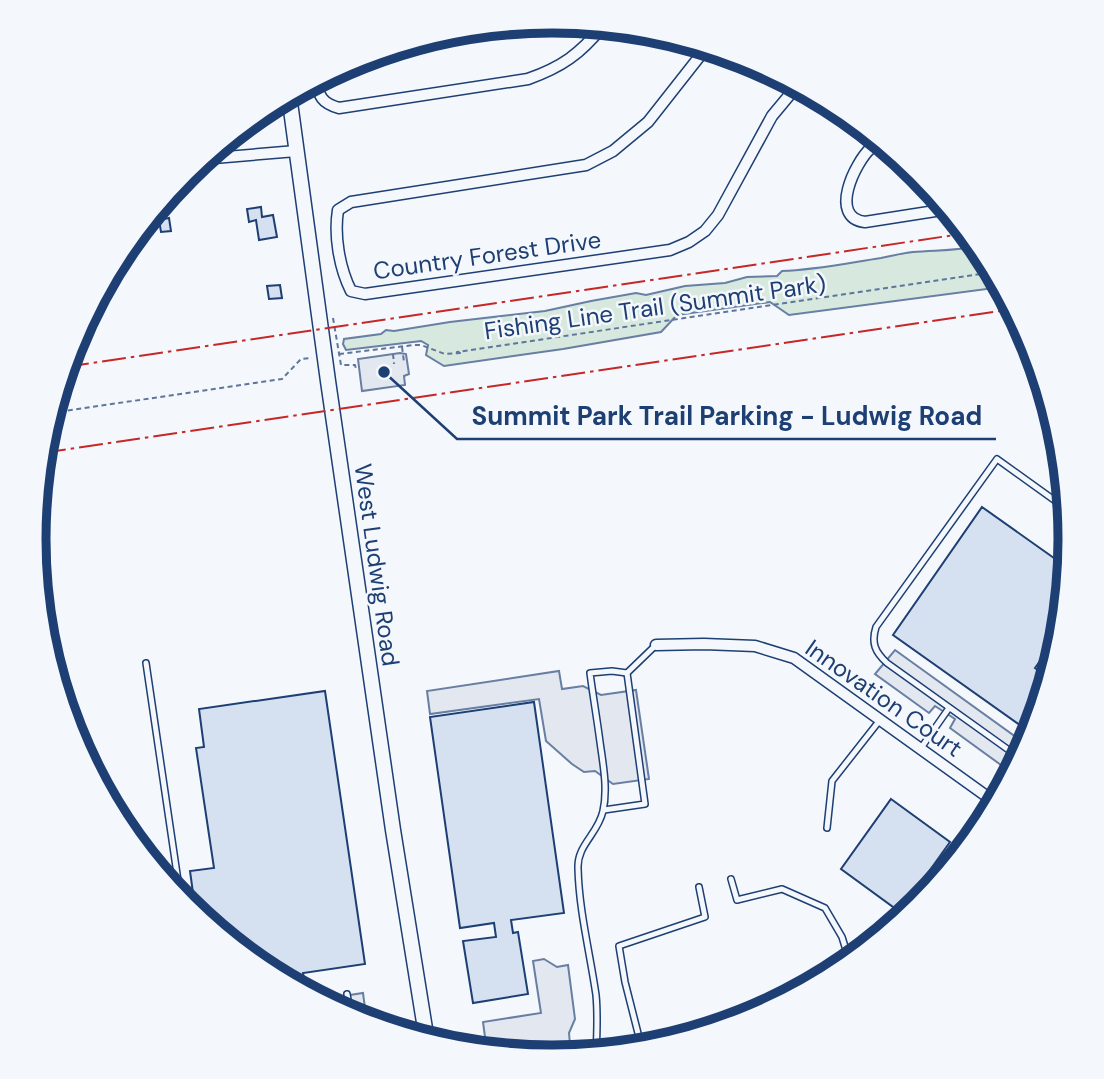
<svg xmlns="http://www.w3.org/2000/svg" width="1104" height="1079" font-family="'DM Sans',sans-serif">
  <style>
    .green { fill: #d7e8df; stroke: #687fa3; stroke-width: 2 }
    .parking { fill: #e3e8f0; stroke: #687fa3; stroke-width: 2 }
    .building { fill: #d5e0f0; stroke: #1d3f73; stroke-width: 2 }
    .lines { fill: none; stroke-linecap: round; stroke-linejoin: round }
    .lane-casing { stroke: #1d3f73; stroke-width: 8 }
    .street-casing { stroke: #1d3f73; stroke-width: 13 }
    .secondary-casing { stroke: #1d3f73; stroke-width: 17 }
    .path { stroke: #5e769c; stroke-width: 2; stroke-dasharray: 5 3.5; stroke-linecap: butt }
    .lane { stroke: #f4f7fb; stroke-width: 5 }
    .street { stroke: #f4f7fb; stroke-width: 10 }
    .secondary { stroke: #f4f7fb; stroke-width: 14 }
    .power { stroke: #c62828; stroke-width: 2; stroke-dasharray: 24 5 3.5 5; stroke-linecap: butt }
    .labels { text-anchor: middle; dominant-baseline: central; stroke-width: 5; stroke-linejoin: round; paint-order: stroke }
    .street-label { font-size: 24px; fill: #1d3f73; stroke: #f4f7fb }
    .rim { fill: none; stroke: #1d3f73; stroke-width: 9 }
    .leader { fill: none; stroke: #1d3f73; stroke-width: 2.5 }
    .callout-dot { fill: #1d3f73; stroke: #f4f7fb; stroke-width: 2.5 }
    .callout-label { font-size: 26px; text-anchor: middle; font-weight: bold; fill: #1d3f73; stroke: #f4f7fb; stroke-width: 5; stroke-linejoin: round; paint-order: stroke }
  </style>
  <rect width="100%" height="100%" fill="#f4f7fb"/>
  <path class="green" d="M 979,246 L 1002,287 L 789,315 L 770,302 L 677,315 L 661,332 L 563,349 L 444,366 L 426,355 L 428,345 L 421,341 L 346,350 L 343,344 L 344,339 L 381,334 L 386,330 L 394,331 L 450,322 L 545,311 L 591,301 L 636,293 L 646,295 L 685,286 L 725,283 L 747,277 L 777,276 L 782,271 C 815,270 848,263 881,258 C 891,256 903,253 913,252 C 936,250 957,251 979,246 Z"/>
  <g class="parking">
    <path d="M 400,353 L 406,354 L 409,374 L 404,376 L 405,385 L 362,391 L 358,359 Z"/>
    <path d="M 895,650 L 1027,745 L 1012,773 L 950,728 L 955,719 L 935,706 L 929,713 L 875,674 Z"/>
    <path d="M 559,671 L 562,689 L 583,686 L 601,695 L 636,690 L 649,779 L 613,784 L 595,771 L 584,772 L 572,764 L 546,741 L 539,699 L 430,714 L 427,691 Z"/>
    <path d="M 544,959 L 557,967 L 568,965 L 575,1019 L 569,1033 L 571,1056 L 552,1058 L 487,1052 L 483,1022 L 541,1013 L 533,961 Z"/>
    <path d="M 363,993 L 367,1023 L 353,1018 L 331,1007 L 330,998 Z"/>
  </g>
  <g class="building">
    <path d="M 261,207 L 262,217 L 273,215 L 277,237 L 259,240 L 256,220 L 249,222 L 247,209 Z"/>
    <path d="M 169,218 L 171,231 L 161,232 L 159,220 Z"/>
    <path d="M 280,285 L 282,298 L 269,299 L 267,286 Z"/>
    <path d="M 982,507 L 1068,568 L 1062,630 L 1035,668 L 1049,678 L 1034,729 L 1031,733 L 893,635 Z"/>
    <path d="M 325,691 L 365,964 L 303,973 L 306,993 L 264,970 L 196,915 L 190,871 L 214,868 L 196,748 L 204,747 L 199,709 Z"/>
    <path d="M 534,702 L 564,913 L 511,920 L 513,933 L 518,932 L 528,994 L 473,1003 L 463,941 L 496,937 L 494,923 L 460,928 L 430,717 Z"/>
    <path d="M 891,799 L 950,842 L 900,912 L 841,869 Z"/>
  </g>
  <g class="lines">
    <defs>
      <g id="lane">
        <path d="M 146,663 L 181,901"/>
        <path d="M 921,748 L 949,708"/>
        <path d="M 1020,758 L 887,663 C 875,652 871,643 876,627 L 997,459 L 1068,510"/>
        <path d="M 604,810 L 645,804 L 627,673 L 656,645"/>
        <path d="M 827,828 L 832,781 L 880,720"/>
        <path d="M 731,879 L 737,900 L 782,889 L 825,908 L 842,937 L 850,963"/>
        <path d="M 347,994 L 351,1017"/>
        <path d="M 642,1049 L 625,982 L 619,946 L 705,917 L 699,887"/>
        <path d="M 596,1054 C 597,1034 598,1015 596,995 C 590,953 579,911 578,868 C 577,845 598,834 603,811 C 608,789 603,764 600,742 C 597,719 593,696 590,673 L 612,671 L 627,673"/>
      </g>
      <g id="street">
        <path d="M 707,47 L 648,122 L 613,151 L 586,165 L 351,202 L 338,210 C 334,235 339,267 351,291 L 365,294 L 670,250 L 689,242 L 705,231 L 718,215 L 772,116 L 797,86"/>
        <path d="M 316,80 C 319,97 322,103 339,108 L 528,79 C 562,67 580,54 603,26"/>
        <path d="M 880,141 C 877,144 874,145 871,148 C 855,162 828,218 865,222 L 948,209"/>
        <path d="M 202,159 L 296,151"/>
        <path d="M 656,645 L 704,644 L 755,646 L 794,658 L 996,803"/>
      </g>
      <path id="secondary" d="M 289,95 L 328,381 L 393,830 L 427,1041"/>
    </defs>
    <use href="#lane" class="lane-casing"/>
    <use href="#street" class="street-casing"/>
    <use href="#secondary" class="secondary-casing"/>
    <g class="path">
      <path d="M 333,318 L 341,365 L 355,365 L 356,369"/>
      <path d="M 402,347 L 404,362"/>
      <path d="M 339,354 L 414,345 L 421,345 L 445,354 L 462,353 L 457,352 L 994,272"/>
      <path d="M 393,354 L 394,364"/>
      <path d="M 51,413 L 282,379 L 301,359 L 312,358"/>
    </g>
    <use href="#lane" class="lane"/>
    <use href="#street" class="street"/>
    <use href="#secondary" class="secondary"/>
    <g class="power">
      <path d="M 65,367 L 968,233"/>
      <path d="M 42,453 L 1014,309"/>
    </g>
  </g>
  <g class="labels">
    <g class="street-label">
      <text transform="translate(487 255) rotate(-8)">Country Forest Drive</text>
      <text transform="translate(655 307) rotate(-8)">Fishing Line Trail (Summit Park)</text>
      <text transform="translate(377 565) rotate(82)">West Ludwig Road</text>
      <text transform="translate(884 698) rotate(35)">Innovation Court</text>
    </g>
  </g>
  <path d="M0 0H1104V1079H0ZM46 539a506 506 0 1 1 1012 0a506 506 0 1 1-1012 0Z" fill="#f4f7fb" fill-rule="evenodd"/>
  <path class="rim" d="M46 539a506 506 0 1 1 1012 0a506 506 0 1 1-1012 0Z"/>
  <path class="leader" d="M384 372L457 439H996"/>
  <circle class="callout-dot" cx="384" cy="372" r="7"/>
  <g class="callout-label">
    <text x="727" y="425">Summit Park Trail Parking - Ludwig Road</text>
  </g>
</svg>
